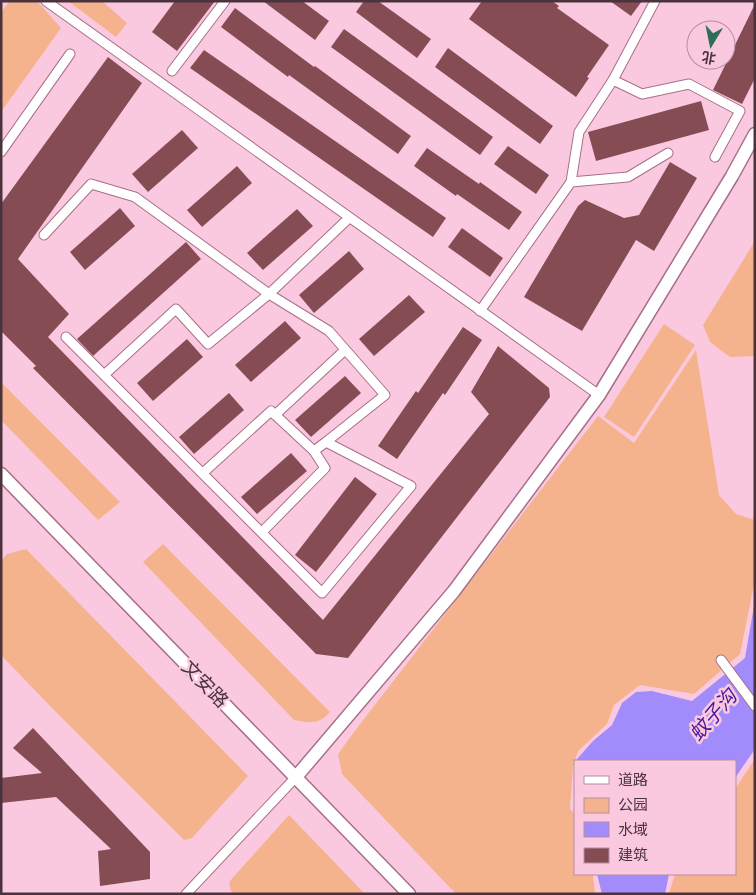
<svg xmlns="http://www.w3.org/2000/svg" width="756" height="895" font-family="Cabin,'Noto Sans SC',sans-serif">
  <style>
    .green { fill: #f5b38d }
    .water { fill: #a28cfc }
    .building { fill: #864c54 }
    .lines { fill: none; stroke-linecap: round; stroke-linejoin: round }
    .street-casing { stroke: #a76f89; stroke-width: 11 }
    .secondary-casing { stroke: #a76f89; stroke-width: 15 }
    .street { stroke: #fff; stroke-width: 9 }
    .secondary { stroke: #fff; stroke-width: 12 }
    .labels { text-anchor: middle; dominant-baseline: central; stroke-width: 5; stroke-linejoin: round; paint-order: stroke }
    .street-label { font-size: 19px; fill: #4b333e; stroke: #fbc9df }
    .water-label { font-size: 20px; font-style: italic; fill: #48179b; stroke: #fbc9df }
  </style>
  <rect width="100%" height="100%" fill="#fbc9df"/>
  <g class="green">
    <path d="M 10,1 L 37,1 L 61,28 L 1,112 L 1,12 Z"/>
    <path d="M 68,1 L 102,1 L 127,23 L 116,37 Z"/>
    <path d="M 755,241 L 755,356 L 730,357 L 710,342 L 703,325 Z"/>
    <path d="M 664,324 L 695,345 L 634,437 L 604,417 Z"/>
    <path d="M 696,350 L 719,495 L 736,514 L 755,520 L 755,580 L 740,654 L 694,694 L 640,685 L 614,705 L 607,724 L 578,751 L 573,767 L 570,809 L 575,814 L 575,874 L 593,874 L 593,877 L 595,894 L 456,894 L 342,774 L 338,754 L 357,728 L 598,416 L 634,443 Z"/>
    <path d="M 1,382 L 120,502 L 98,520 L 1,420 Z"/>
    <path d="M 163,544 L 330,712 C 319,725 308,723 294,720 L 143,562 Z"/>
    <path d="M 26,549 L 248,776 L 192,838 L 184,840 L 52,708 L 1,655 L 1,561 L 7,554 Z"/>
    <path d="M 755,759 L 755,894 L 669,894 L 675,874 L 735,874 L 735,789 Z"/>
    <path d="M 289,815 L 365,894 L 234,894 L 231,891 L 229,882 Z"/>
  </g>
  <g class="water">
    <path d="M 755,600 L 755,749 L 735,778 L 735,761 L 576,761 L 577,759 L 593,741 L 612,725 L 622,703 L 636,692 L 652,691 L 692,701 L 745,658 Z"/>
    <path d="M 597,874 L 669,874 L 665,894 L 602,894 Z"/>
  </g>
  <g class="building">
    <path d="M 175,1 L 215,1 L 177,51 L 152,32 Z"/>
    <path d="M 263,1 L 302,1 L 329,21 L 315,40 Z"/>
    <path d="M 364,1 L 378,1 L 431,39 L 417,58 L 356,12 Z"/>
    <path d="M 482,1 L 552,1 L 559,6 L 557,8 L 609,45 L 587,77 L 589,78 L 576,97 L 469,19 Z"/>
    <path d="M 610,1 L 642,1 L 631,16 Z"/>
    <path d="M 755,4 L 755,78 L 742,104 L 713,90 Z"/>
    <path d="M 235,8 L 314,67 L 315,66 L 411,136 L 398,154 L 289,75 L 288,77 L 221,27 Z"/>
    <path d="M 344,29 L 493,137 L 480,155 L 331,47 Z"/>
    <path d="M 448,48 L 553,126 L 540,144 L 435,67 Z"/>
    <path d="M 204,50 L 446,218 L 433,237 L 190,68 Z"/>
    <path d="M 108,57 L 142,83 L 18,259 L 69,314 L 48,337 L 323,620 L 489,414 L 471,392 L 498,346 L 549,388 L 550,397 L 348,658 L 316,654 L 33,368 L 36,366 L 1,331 L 1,204 Z"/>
    <path d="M 701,101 L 709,130 L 596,161 L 588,132 Z"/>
    <path d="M 182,130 L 198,148 L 148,192 L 132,174 Z"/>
    <path d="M 508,146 L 549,175 L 536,194 L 494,164 Z"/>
    <path d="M 427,148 L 479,184 L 480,182 L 522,212 L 509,230 L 457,194 L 456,196 L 414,166 Z"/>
    <path d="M 670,162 L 697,178 L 654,251 L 636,240 L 582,331 L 524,297 L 578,206 L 585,200 L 624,218 L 639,215 Z"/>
    <path d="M 237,166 L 252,183 L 202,227 L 187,210 Z"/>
    <path d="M 120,208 L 135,226 L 85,270 L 70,252 Z"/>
    <path d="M 297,209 L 313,226 L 263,270 L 247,253 Z"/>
    <path d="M 462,228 L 503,258 L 490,277 L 448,247 Z"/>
    <path d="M 186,242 L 201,259 L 93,356 L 77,339 Z"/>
    <path d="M 349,251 L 364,269 L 314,313 L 299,295 Z"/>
    <path d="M 409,295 L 425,312 L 374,356 L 359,339 Z"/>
    <path d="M 285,321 L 301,338 L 251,382 L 235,365 Z"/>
    <path d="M 463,327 L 482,340 L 445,395 L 443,393 L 397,459 L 378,446 L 416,391 L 418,393 Z"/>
    <path d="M 187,339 L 203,357 L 153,401 L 137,383 Z"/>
    <path d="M 345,376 L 361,393 L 311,437 L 295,420 Z"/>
    <path d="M 229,393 L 244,410 L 194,454 L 179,437 Z"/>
    <path d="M 291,453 L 307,471 L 257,514 L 241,497 Z"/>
    <path d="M 355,477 L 377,494 L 316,572 L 295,555 Z"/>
    <path d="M 33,728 L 150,852 L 150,879 L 100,886 L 98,851 L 111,849 L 56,797 L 1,803 L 1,778 L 42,773 L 13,748 Z"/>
  </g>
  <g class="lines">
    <defs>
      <g id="street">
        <path d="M 46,1 L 599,395"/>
        <path d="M 655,1 L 613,80 L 642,94 L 689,84 L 740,111 L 715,157"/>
        <path d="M 172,71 L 225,1"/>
        <path d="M 1,152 L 70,54"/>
        <path d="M 571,182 L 579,132 L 613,80"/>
        <path d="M 44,235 L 91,184 L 135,197 L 269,294 L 349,218"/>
        <path d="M 480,311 L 571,182 L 628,177 L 668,153"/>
        <path d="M 66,337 L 322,593 L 411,486 L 326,442 L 385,395 L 329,331 L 269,294 L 208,344 L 176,309 L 104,375"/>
        <path d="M 275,415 L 345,350"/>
        <path d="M 203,473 L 271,411 L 314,451"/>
        <path d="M 262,532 L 325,468 L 314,451 L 326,442"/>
        <path d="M 721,660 L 755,706"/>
        <path d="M 186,894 L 296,777"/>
      </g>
      <g id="secondary">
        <path d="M 1,474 L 409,894"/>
        <path d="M 296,777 L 454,591 L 599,395 L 732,176 L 755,134"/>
      </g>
    </defs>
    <use href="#street" class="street-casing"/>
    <use href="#secondary" class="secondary-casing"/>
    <use href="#street" class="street"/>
    <use href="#secondary" class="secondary"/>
  </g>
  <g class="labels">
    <g class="street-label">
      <text transform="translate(205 684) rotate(46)">文安路</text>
    </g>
    <g class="water-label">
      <text transform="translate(713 715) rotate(-49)">蚊子沟</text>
    </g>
  </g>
  <rect width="756" height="895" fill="none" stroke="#4b333e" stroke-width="5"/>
  <rect x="574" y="760" width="162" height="115" fill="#fbc9df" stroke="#b58d9f"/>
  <rect x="584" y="776" width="25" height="8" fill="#ffffff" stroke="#b58d9f"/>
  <text x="618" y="785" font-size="15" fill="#4b333e">道路</text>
  <rect x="584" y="798" width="25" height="15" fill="#f5b38d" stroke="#b58d9f"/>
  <text x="618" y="810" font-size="15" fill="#4b333e">公园</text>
  <rect x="584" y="822" width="25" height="15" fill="#a28cfc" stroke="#b58d9f"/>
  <text x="618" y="835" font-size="15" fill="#4b333e">水域</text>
  <rect x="584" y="848" width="25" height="15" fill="#864c54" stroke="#b58d9f"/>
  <text x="618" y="860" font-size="15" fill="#4b333e">建筑</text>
  <g transform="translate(711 45) rotate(190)"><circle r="24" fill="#fbc9df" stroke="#b58d9f"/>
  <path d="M0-4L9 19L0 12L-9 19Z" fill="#2e6d5a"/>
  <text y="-8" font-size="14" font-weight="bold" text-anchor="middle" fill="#4b333e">北</text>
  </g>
</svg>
